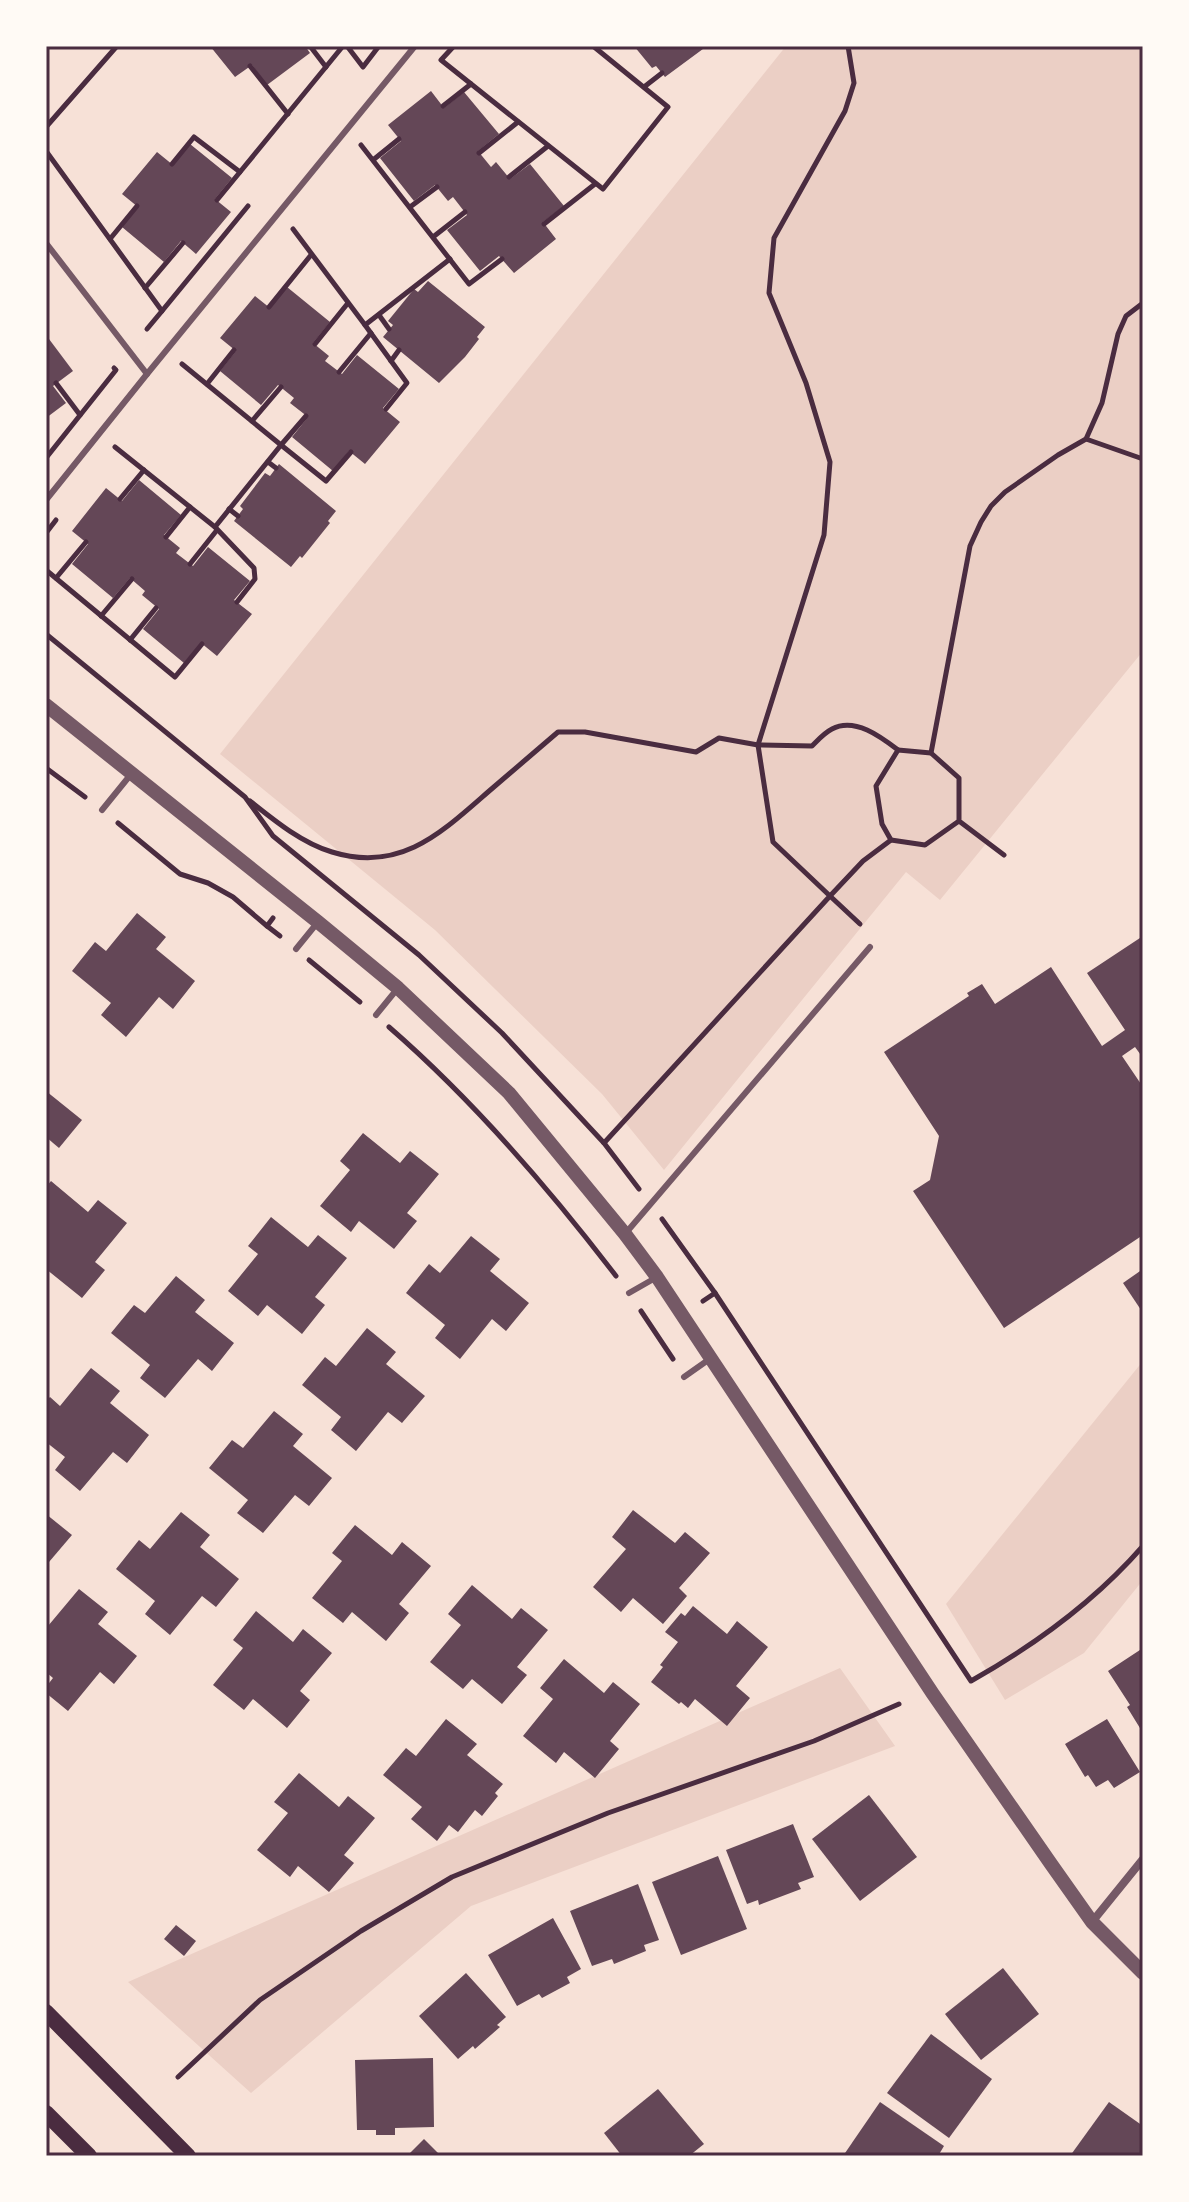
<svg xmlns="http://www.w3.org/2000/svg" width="1189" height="2202" font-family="'Exo 2',sans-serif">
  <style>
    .green { fill: #ebcfc5 }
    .building { fill: #644757 }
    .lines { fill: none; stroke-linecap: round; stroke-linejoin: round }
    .path { stroke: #4a2c40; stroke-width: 5 }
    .service { stroke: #755966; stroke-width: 6 }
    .minor { stroke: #755966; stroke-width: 8 }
    .tertiary { stroke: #755966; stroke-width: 14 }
    .secondary { stroke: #4a2c40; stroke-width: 16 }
    .neatline { fill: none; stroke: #4a2c40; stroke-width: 3 }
  </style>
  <rect width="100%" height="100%" fill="#f7e1d7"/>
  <g class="green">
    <path d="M 786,46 L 1143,46 L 1143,651 L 940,900 L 906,872 L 664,1170 L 602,1094 L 435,930 L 220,754 Z"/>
    <path d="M 1143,1361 L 1143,1580 L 1084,1653 L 1005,1700 L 946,1604 Z"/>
    <path d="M 840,1668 L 895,1746 L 471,1906 L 251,2093 L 128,1982 Z"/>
  </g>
  <g class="building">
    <path d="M 210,46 L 305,46 L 310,53 L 267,85 L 252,65 L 235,77 Z"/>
    <path d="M 634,46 L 707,46 L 665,77 L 656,66 L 652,68 Z"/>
    <path d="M 431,91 L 444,108 L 464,92 L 499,134 L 478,151 L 491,167 L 496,162 L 510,179 L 530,164 L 564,206 L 543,222 L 556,239 L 514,273 L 499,256 L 480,271 L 447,230 L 467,215 L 453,197 L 448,201 L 435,185 L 414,201 L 380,158 L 401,141 L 388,125 Z"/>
    <path d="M 190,144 L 232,178 L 215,199 L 231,212 L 196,254 L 181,241 L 164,262 L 122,227 L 138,207 L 122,194 L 157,152 L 173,165 Z"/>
    <path d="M 428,281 L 485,327 L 477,337 L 479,339 L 465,357 L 439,383 L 383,337 L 393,325 L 388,321 L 414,289 L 418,292 Z"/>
    <path d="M 287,287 L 330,322 L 313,343 L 329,356 L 325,361 L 342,374 L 357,355 L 399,389 L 383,408 L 400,422 L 365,464 L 349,451 L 333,471 L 292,437 L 308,417 L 290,403 L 294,398 L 278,385 L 261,405 L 220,371 L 236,351 L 220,338 L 255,296 L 270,308 Z"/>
    <path d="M 46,335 L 73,371 L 53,386 L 66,403 L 46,418 Z"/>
    <path d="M 279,464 L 336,511 L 328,521 L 330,523 L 302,558 L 300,556 L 291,567 L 234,521 L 243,509 L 240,506 L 265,473 L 270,476 Z"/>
    <path d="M 139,480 L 181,515 L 164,535 L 180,548 L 176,553 L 193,566 L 208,547 L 250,581 L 234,600 L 252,614 L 217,656 L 201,643 L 184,663 L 143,629 L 159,609 L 142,595 L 145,591 L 130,578 L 113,598 L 72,564 L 88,544 L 72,531 L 106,488 L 122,501 Z"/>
    <path d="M 137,913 L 166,937 L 156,949 L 195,981 L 173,1009 L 159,997 L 126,1037 L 101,1015 L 111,1003 L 72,971 L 95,942 L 106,951 Z"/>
    <path d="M 1143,936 L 1143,1058 L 1135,1047 L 1122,1056 L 1143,1087 L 1143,1235 L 1004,1328 L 913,1191 L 930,1180 L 939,1136 L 884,1052 L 969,996 L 967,993 L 982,984 L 995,1004 L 1051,967 L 1102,1046 L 1125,1030 L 1087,973 Z"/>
    <path d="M 46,1091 L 82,1120 L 59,1148 L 46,1137 Z"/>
    <path d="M 363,1133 L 400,1163 L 410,1151 L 439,1174 L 407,1213 L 417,1221 L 394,1249 L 359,1221 L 351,1232 L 320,1206 L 350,1170 L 340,1161 Z"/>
    <path d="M 51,1181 L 88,1212 L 98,1200 L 127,1223 L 95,1262 L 105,1270 L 82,1298 L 46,1269 L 46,1187 Z"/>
    <path d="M 271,1217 L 308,1247 L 318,1235 L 347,1258 L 315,1297 L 325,1305 L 302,1334 L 267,1305 L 258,1316 L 228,1291 L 258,1254 L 248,1246 Z"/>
    <path d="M 471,1236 L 500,1259 L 490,1271 L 529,1303 L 506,1331 L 492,1319 L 460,1359 L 435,1338 L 445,1325 L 406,1293 L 429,1264 L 440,1273 Z"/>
    <path d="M 1143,1269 L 1143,1313 L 1123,1283 Z"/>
    <path d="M 176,1276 L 205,1300 L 195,1312 L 234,1343 L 212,1371 L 198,1359 L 165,1398 L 140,1378 L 150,1365 L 111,1333 L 134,1305 L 145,1313 Z"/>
    <path d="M 367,1328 L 396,1352 L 386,1364 L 425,1396 L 402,1423 L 388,1412 L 356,1451 L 331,1430 L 341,1417 L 302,1385 L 325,1357 L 336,1366 Z"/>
    <path d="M 91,1368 L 120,1391 L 110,1403 L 149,1435 L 127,1463 L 113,1452 L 80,1491 L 55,1470 L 65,1457 L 46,1442 L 46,1401 L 50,1397 L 60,1406 Z"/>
    <path d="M 274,1411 L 303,1434 L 293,1446 L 332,1478 L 309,1506 L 295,1495 L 263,1533 L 237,1513 L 248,1500 L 209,1468 L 232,1440 L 243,1448 Z"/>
    <path d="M 633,1510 L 675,1543 L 685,1532 L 710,1553 L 679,1588 L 687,1596 L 663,1624 L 633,1598 L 621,1612 L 593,1587 L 626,1549 L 612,1537 Z"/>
    <path d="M 181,1512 L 210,1535 L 200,1547 L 239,1579 L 216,1607 L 202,1596 L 170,1635 L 145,1614 L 155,1601 L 116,1569 L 139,1540 L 150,1549 Z"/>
    <path d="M 46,1514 L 72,1535 L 49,1562 L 46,1560 Z"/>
    <path d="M 355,1525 L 392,1555 L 402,1542 L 431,1566 L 399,1604 L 409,1613 L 386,1641 L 352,1612 L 343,1623 L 312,1598 L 342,1561 L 332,1553 Z"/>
    <path d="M 472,1585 L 512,1619 L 521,1608 L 548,1630 L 517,1667 L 527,1675 L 502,1704 L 472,1679 L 463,1689 L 430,1662 L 461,1625 L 448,1614 Z"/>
    <path d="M 79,1589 L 108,1612 L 98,1624 L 137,1656 L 114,1684 L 100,1672 L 68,1711 L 46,1693 L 46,1687 L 53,1678 L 46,1672 L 46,1625 L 48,1626 Z"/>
    <path d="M 693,1606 L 727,1634 L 737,1621 L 768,1647 L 736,1686 L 750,1698 L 727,1726 L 695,1699 L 688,1708 L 681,1702 L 679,1704 L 651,1682 L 663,1667 L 660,1665 L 678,1642 L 665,1632 L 681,1613 L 685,1616 Z"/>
    <path d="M 256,1611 L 293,1642 L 303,1629 L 332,1653 L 300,1691 L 310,1700 L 287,1728 L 253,1699 L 244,1710 L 213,1685 L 243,1648 L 233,1640 Z"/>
    <path d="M 1143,1648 L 1143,1733 L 1127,1707 L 1130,1705 L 1108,1671 Z"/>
    <path d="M 564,1659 L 604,1693 L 613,1682 L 640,1704 L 610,1741 L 619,1749 L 595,1778 L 564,1752 L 556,1763 L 523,1736 L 553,1699 L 540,1688 Z"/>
    <path d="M 446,1719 L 477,1744 L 467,1755 L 503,1784 L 495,1793 L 498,1796 L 482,1816 L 475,1810 L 458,1832 L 449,1825 L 437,1841 L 411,1819 L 422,1807 L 383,1775 L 406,1748 L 416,1756 Z"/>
    <path d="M 1107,1719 L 1140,1772 L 1114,1788 L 1108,1780 L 1096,1787 L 1088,1775 L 1085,1777 L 1065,1744 Z"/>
    <path d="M 299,1773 L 339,1807 L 348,1796 L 375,1818 L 344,1855 L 354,1863 L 329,1892 L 298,1866 L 290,1877 L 257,1850 L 288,1813 L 274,1802 Z"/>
    <path d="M 869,1795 L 917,1857 L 860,1901 L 812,1839 Z"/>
    <path d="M 793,1824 L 814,1877 L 798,1883 L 801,1889 L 759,1905 L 758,1900 L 747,1904 L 726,1850 Z"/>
    <path d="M 718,1856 L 747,1929 L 681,1955 L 652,1882 Z"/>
    <path d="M 638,1884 L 659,1940 L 644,1945 L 646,1951 L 614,1964 L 612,1959 L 592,1966 L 570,1911 Z"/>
    <path d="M 553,1918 L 581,1969 L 567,1977 L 570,1983 L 542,1998 L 539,1994 L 517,2006 L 488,1955 Z"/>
    <path d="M 176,1925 L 196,1941 L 184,1956 L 164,1939 Z"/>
    <path d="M 1003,1968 L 1039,2014 L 981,2060 L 945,2014 Z"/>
    <path d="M 466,1973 L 506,2017 L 497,2025 L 500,2027 L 475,2049 L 473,2046 L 458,2059 L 419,2016 Z"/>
    <path d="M 931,2034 L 992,2079 L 949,2138 L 887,2093 Z"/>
    <path d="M 433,2058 L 434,2127 L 395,2128 L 395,2135 L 376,2135 L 376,2130 L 357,2130 L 355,2060 Z"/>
    <path d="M 658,2089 L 704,2144 L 689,2156 L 622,2156 L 604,2133 Z"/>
    <path d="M 880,2102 L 944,2146 L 938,2156 L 843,2156 Z"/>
    <path d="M 1109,2102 L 1143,2126 L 1143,2156 L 1070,2156 Z"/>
    <path d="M 424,2139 L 441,2156 L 407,2156 Z"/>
  </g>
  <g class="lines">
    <g class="path">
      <path d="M 310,46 L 326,67"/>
      <path d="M 347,46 L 363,67 L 379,46"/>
      <path d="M 454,46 L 441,60 L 603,189 L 668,107 L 593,46"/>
      <path d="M 250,66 L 288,114"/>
      <path d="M 644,87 L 662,73"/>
      <path d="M 443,106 L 471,84"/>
      <path d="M 46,127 L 117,46"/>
      <path d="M 361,145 L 469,284 L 502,259"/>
      <path d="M 46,151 L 162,311 L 248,206"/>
      <path d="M 479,153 L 518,122"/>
      <path d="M 373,160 L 399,139"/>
      <path d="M 172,164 L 194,137 L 240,172 L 343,46"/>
      <path d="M 509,177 L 548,146"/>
      <path d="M 217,200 L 240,172"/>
      <path d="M 410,207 L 437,187"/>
      <path d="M 544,224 L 595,184"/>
      <path d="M 293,229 L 365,325 L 450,259"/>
      <path d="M 433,237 L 465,212"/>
      <path d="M 110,239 L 137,206"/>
      <path d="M 145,288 L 183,243"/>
      <path d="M 269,307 L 311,255"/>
      <path d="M 379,315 L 389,329"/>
      <path d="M 365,325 L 407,383 L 386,409"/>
      <path d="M 147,329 L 162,311"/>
      <path d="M 315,344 L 348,303"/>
      <path d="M 391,361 L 399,350"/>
      <path d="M 339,372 L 371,333"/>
      <path d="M 56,383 L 80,415"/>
      <path d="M 207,384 L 234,350"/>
      <path d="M 306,416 L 281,445 L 326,481 L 351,452"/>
      <path d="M 252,421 L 281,387"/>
      <path d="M 1086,439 L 1143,459"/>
      <path d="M 115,447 L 215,527 L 281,445 L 182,364"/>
      <path d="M 46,458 L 116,370 L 114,368"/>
      <path d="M 268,462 L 276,468"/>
      <path d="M 120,499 L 144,470"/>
      <path d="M 229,509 L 238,516"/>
      <path d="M 215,527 L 254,568 L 255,579 L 237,602"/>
      <path d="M 46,533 L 56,520"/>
      <path d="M 166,537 L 190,507"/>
      <path d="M 190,564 L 217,530"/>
      <path d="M 46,570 L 175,677 L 202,644"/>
      <path d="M 56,578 L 86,542"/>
      <path d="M 101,616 L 132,579"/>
      <path d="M 46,634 L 245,797 L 273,836 L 419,955 L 502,1033 L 604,1143 L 639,1189"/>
      <path d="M 130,640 L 156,608"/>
      <path d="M 931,753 L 970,546 L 981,522 L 991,506 L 1005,492 L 1058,455 L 1086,439 L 1102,403 L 1118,334 L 1126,316 L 1143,303"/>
      <path d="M 46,768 L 85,797"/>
      <path d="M 250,801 C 275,821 302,843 332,852 C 400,873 441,833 488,792 C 511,772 535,752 558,732 L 585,732 L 696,752 L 719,738 L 758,745 L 812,746 C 818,740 824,733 832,729 C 855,717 881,737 898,750"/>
      <path d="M 959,821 L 925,845 L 891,840 L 882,824 L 876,786 L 898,750 L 931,753 L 959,778 L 959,821 L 1004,855"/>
      <path d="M 118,823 L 180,874 L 208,883 L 233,897 L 267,926"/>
      <path d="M 273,918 L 267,926 L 280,936"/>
      <path d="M 860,924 L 830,896 L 863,861 L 891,840"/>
      <path d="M 309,960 L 360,1002"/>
      <path d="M 389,1027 C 474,1101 548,1187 616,1276"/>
      <path d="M 604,1143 L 830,896 L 773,842 L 758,745 L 824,535 L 830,462 L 806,383 L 769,293 L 774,238 L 845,111 L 854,83 L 848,46"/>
      <path d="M 662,1219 L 715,1293 L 703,1301"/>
      <path d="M 715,1293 L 971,1681 C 1035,1645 1095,1601 1143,1546"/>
      <path d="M 641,1311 L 673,1359"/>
      <path d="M 178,2077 L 260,2000 L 361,1931 L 452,1877 L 608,1813 L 814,1741 L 899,1704"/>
    </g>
    <g class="service">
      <path d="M 46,243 L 147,374 L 415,46"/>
      <path d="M 46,500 L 147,374"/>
      <path d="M 102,810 L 132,773"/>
      <path d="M 296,949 L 318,922"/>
      <path d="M 376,1015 L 398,988"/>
      <path d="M 625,1234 L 870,947"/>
      <path d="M 629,1293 L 657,1277"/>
      <path d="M 684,1377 L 711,1358"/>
    </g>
    <path class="minor" d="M 1092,1922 L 1143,1859"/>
    <path class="tertiary" d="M 46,705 L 318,922 L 398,988 L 509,1093 L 625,1234 L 657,1277 L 933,1694 L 1051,1864 L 1092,1922 L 1143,1973"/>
    <g class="secondary">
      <path d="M 46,2012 L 188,2156"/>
      <path d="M 46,2113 L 89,2156"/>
    </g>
  </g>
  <rect width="1189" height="2202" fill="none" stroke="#fffaf5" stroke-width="96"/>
  <rect x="48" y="48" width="1093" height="2106" class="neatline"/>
</svg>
